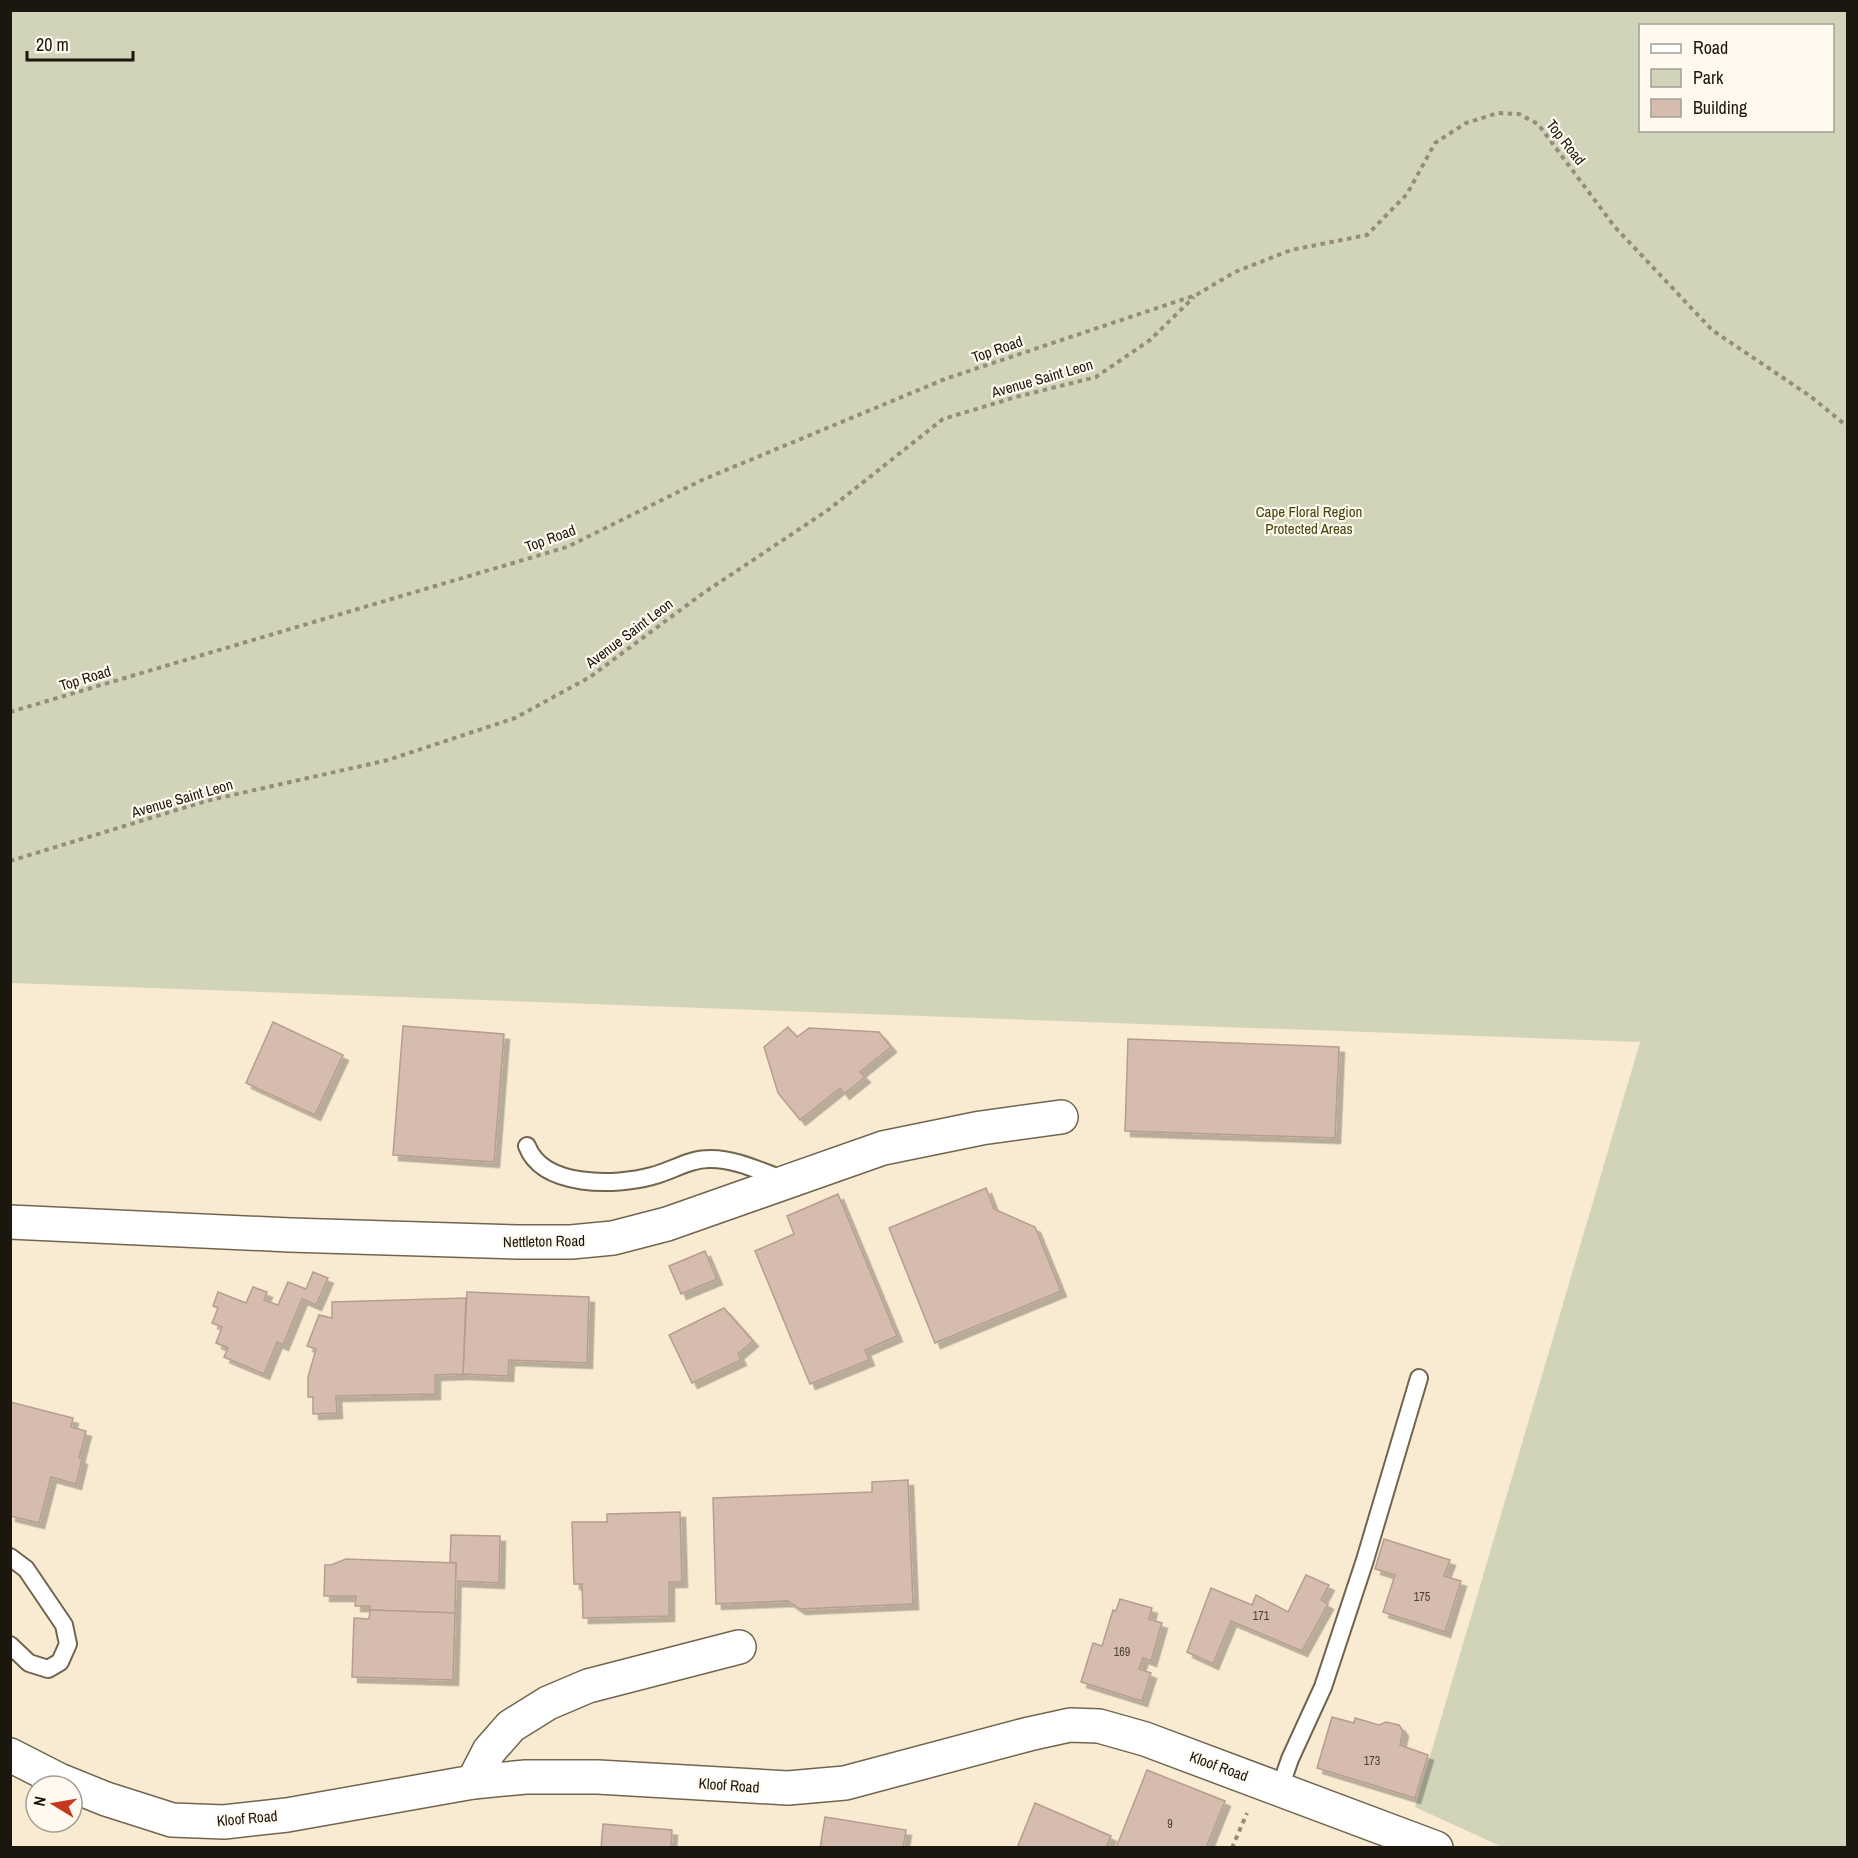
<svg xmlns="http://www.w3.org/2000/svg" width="1858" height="1858" font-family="'Archivo Narrow',sans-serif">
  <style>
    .green { fill: #d2d4ba; fill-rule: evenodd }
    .building { fill: #d6bcae; stroke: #b69d8f; stroke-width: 1.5; filter: url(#shadow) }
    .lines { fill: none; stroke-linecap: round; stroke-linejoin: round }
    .service-casing { stroke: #716550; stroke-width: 20 }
    .minor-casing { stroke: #716550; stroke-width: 36 }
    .secondary-casing { stroke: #716550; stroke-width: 36 }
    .path { stroke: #968c7b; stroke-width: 4; stroke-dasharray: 4.5 4.5; stroke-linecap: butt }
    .service { stroke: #fff; stroke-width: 16 }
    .minor { stroke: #fff; stroke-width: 33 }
    .secondary { stroke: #fff; stroke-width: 33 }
    .labels { text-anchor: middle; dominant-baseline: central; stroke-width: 4.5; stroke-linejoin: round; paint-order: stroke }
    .number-label { font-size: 12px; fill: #4a4036 }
    .street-label { font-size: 15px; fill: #1b160e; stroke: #fff9ef }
    .park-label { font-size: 15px; fill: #45450d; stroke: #fff9ef }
  </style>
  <defs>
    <filter id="shadow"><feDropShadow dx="5.5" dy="5.5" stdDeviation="0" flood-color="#0004"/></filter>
  </defs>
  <rect width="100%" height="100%" fill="#f9ebd2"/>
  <path class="green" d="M 11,10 L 1847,11 L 1847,1847 L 1502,1847 L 1415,1807 L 1640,1042 L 11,983 ZM 1640,26 L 1832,26 L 1832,130 L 1640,130 Z"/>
  <g class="building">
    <path d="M 273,1022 L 343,1055 L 315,1115 L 246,1083 Z"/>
    <path d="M 403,1026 L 504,1034 L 494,1162 L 393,1155 Z"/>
    <path d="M 788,1027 L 797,1037 L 809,1028 L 879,1032 L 891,1047 L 860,1072 L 865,1077 L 844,1094 L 840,1088 L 800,1120 L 778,1093 L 764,1047 Z"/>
    <path d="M 1128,1039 L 1339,1047 L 1335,1138 L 1125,1131 Z"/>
    <path d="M 986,1188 L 994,1209 L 1035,1227 L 1061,1291 L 935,1343 L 889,1228 Z"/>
    <path d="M 838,1194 L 897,1336 L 865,1350 L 869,1360 L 810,1384 L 755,1251 L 794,1234 L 787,1216 Z"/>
    <path d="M 705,1251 L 717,1279 L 681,1294 L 669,1266 Z"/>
    <path d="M 313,1272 L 328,1278 L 316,1305 L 302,1299 L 283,1345 L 277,1342 L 264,1374 L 224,1357 L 228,1348 L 216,1343 L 222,1327 L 212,1323 L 218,1308 L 213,1306 L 218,1292 L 246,1303 L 253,1287 L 267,1292 L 264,1300 L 278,1305 L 288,1282 L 306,1289 Z"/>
    <path d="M 467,1292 L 589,1297 L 587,1363 L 509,1360 L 508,1376 L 463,1374 Z"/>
    <path d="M 466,1298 L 463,1374 L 435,1375 L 435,1394 L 336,1396 L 337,1413 L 313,1414 L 313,1397 L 308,1397 L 308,1377 L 316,1349 L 307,1346 L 319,1315 L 332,1318 L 332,1302 Z"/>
    <path d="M 724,1308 L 753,1341 L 738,1354 L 741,1360 L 692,1383 L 669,1335 Z"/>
    <path d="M 10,1402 L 73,1418 L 71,1427 L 86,1431 L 79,1458 L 82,1459 L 76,1484 L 51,1477 L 39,1523 L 10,1516 Z"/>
    <path d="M 908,1480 L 913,1604 L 800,1609 L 788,1601 L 716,1604 L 713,1498 L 872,1492 L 872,1482 Z"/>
    <path d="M 680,1512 L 682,1582 L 669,1582 L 669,1616 L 583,1618 L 582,1584 L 574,1584 L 572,1522 L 607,1522 L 607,1514 Z"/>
    <path d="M 451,1535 L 500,1536 L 499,1583 L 455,1581 L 456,1563 L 450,1562 Z"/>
    <path d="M 1384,1539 L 1450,1560 L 1444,1576 L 1461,1581 L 1445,1632 L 1383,1612 L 1395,1575 L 1375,1569 Z"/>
    <path d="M 346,1559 L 456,1563 L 455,1613 L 370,1610 L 370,1606 L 355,1606 L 356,1596 L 324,1596 L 325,1565 L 331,1565 Z"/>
    <path d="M 1306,1575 L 1329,1585 L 1321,1600 L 1328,1604 L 1302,1651 L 1231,1621 L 1213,1664 L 1187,1652 L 1211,1588 L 1252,1605 L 1256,1595 L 1288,1612 Z"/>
    <path d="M 1120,1599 L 1152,1608 L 1149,1619 L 1162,1623 L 1151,1661 L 1143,1658 L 1139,1669 L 1151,1673 L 1142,1701 L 1081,1682 L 1093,1643 L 1102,1646 L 1113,1610 L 1116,1611 Z"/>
    <path d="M 370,1610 L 455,1613 L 453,1680 L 352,1677 L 354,1618 L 369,1619 Z"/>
    <path d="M 1332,1717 L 1354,1723 L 1355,1718 L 1379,1725 L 1386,1722 L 1399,1725 L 1403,1731 L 1400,1745 L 1428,1755 L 1415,1798 L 1317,1768 Z"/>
    <path d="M 1147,1770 L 1225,1801 L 1206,1848 L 1116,1848 Z"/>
    <path d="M 1035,1803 L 1111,1836 L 1106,1848 L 1017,1848 Z"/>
    <path d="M 825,1817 L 906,1830 L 903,1848 L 820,1848 Z"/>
    <path d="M 603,1824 L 672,1830 L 671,1848 L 601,1848 Z"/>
  </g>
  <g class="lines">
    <defs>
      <g id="service">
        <path d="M 527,1146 C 543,1188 616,1186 652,1176 C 672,1171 689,1159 709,1159 C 734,1158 762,1172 785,1180"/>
        <path d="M 10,1557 L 26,1569 L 64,1625 L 68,1644 L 60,1662 L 48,1669 L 29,1663 L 10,1645"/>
        <path d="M 1280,1788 L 1290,1759 L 1323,1687 L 1365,1560 L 1419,1378"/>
      </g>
      <g id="minor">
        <path d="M 10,1222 L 290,1235 L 518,1242 L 571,1242 L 613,1238 L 667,1224 L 883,1148 L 981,1128 L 1061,1117"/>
        <path d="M 473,1782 L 489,1751 L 511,1726 L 548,1703 L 588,1686 L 739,1647"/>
      </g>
      <path id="secondary" d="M 10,1755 L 59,1780 L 106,1799 L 172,1820 L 224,1822 L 287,1815 L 473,1782 L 526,1777 L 598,1777 L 788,1788 L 845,1783 L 1029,1734 L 1070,1725 L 1099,1726 L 1145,1739 L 1436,1848"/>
    </defs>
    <use href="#service" class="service-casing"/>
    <use href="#minor" class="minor-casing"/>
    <use href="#secondary" class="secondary-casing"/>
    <g class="path">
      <path d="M 10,712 L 567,547 L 702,480 L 945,379 L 1196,295 L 1235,272 L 1291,250 L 1367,235 L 1407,194 L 1435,143 L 1466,123 L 1498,113 L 1519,114 L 1538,124 L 1614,226 L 1712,330 L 1810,396 L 1848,427"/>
      <path d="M 10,861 L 206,801 L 388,760 L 515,718 L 590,677 L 702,594 L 828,510 L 943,419 L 1016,397 L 1096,377 L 1150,340 L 1194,297"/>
      <path d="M 1232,1848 L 1247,1813"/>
    </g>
    <use href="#service" class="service"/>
    <use href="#minor" class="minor"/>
    <use href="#secondary" class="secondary"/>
  </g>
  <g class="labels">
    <g class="number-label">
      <text x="1422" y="1597">175</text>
      <text x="1261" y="1616">171</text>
      <text x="1122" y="1652">169</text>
      <text x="1372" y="1761">173</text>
      <text x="1170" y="1824">9</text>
    </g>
    <g class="street-label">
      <text transform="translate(1566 142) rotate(52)">Top Road</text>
      <text transform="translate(997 349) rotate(-19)">Top Road</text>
      <text transform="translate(1042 378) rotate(-16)">Avenue Saint Leon</text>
      <text transform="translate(550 538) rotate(-20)">Top Road</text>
      <text transform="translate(629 633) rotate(-37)">Avenue Saint Leon</text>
      <text transform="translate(85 678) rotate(-17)">Top Road</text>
      <text transform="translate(182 798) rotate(-16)">Avenue Saint Leon</text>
      <text transform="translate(544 1241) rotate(-1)">Nettleton Road</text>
      <text transform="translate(1219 1766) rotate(20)">Kloof Road</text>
      <text transform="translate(729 1785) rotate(4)">Kloof Road</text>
      <text transform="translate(247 1818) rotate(-5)">Kloof Road</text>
    </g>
    <g class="park-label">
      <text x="1309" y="511">Cape Floral Region<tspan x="1309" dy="17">Protected Areas</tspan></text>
    </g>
  </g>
  <rect width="1858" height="1858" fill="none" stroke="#1b160e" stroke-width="24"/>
  <rect x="1639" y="24" width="195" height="108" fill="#fff9ef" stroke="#a49e95" stroke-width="1.5"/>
  <rect x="1651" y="44" width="30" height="9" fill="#ffffff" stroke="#a49e95" stroke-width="1.5"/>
  <text x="1693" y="54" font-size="18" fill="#1b160e">Road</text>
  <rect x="1651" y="69" width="30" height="18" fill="#d2d4ba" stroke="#a49e95" stroke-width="1.5"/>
  <text x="1693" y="84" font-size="18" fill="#1b160e">Park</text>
  <rect x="1651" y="99" width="30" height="18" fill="#d6bcae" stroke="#a49e95" stroke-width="1.5"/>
  <text x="1693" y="114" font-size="18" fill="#1b160e">Building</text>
  <g transform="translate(54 1804) rotate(281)"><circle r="28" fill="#fff9ef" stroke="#a49e95" stroke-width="1.5"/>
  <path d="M0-4.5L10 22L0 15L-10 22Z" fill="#c4391f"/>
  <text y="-9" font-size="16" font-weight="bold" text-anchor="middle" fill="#1b160e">N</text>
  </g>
  <path d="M27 51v9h106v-9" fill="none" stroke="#1b160e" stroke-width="3"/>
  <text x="36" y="51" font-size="18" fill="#1b160e" stroke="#fff9ef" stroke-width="4.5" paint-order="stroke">20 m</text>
</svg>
